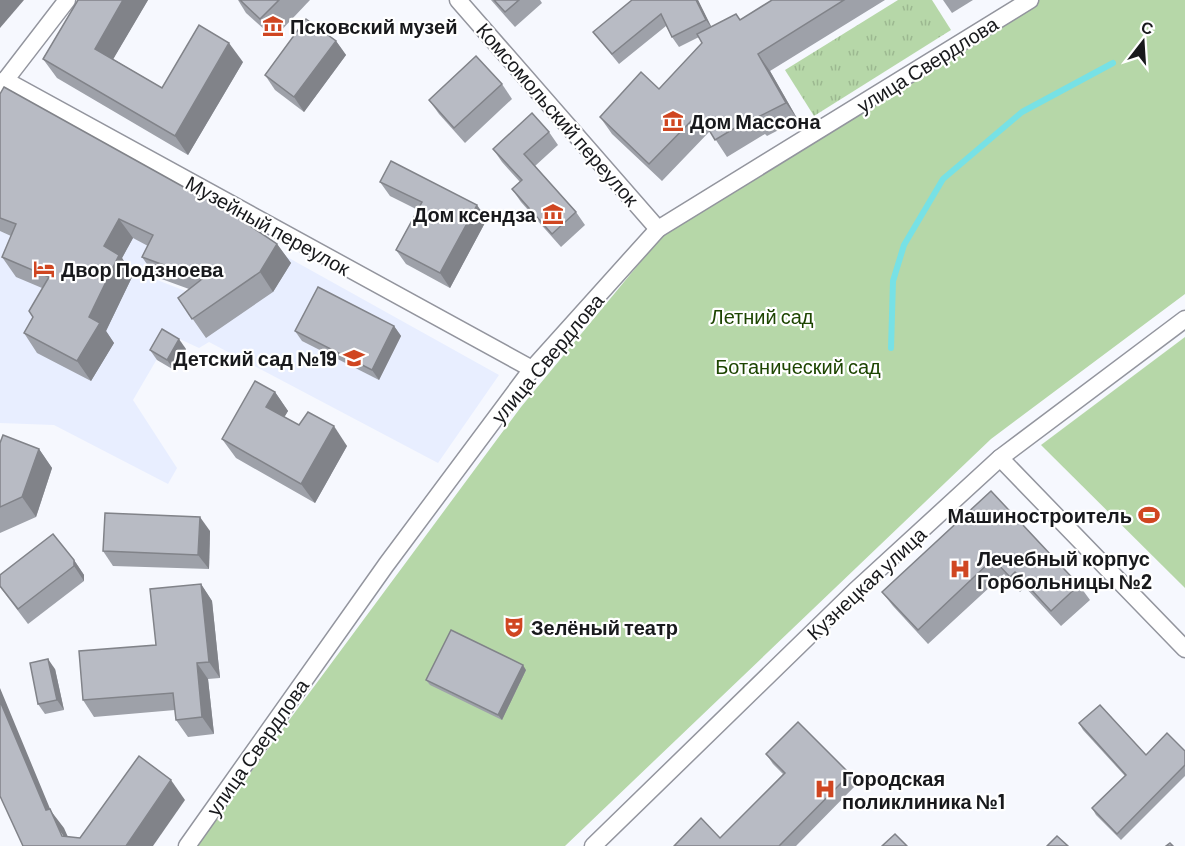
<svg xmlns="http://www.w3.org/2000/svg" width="1185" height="846" font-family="Barlow,sans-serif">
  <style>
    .built { fill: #e8eeff }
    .grass { fill: url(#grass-tufts) }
    .park { fill: #b6d7a8 }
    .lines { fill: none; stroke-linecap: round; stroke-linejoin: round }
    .stream { stroke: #77e1e5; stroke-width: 6 }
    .minor-casing { stroke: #93959e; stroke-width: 19 }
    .minor { stroke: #fff; stroke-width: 16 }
    .wall { fill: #9ea1a9 }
    .shaded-wall { fill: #818389 }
    .building { fill: #b8bbc4; stroke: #818389; stroke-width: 1.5 }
    .labels { text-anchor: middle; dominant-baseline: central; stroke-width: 4.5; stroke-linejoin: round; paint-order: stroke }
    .poi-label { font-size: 20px; font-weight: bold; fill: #18191c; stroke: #fff; text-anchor: start }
    .street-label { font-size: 20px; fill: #18191c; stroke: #fff }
    .park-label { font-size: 20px; fill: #1d4501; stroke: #fff }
  </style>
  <defs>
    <pattern id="grass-tufts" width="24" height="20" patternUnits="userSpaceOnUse" patternTransform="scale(1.5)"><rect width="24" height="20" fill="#b6d7a8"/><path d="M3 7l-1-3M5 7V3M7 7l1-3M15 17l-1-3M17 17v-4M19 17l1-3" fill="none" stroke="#9cb890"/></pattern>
  </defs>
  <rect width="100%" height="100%" fill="#f6f8fe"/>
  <path class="built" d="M 0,128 L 161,255 L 152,278 L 188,292 L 253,238 L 499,375 L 438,463 L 209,342 L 199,348 L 171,335 L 133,400 L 177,468 L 168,484 L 54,425 L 0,423 Z"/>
  <path class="grass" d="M 898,0 L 932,0 L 951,30 L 814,116 L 785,70 Z"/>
  <g class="park">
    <path d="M 1034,0 L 1185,0 L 1185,294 L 991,439 L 565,846 L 196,846 L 521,407 L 661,237 L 686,217 Z"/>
    <path d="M 1185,337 L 1185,588 L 1041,445 Z"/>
  </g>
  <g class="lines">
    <path class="stream" d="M 891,348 L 893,281 L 904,245 L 943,179 L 1022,112 L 1113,63"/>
    <defs>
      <g id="minor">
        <path d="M 458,0 L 658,229"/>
        <path d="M 5,80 L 532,369"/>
        <path d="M 0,87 L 67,0"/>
        <path d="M 1000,458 L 1185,649"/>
        <path d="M 187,846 L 386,565 L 532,369 L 658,229 L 1030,0"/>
        <path d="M 593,846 L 855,591 L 1000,458 L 1185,319"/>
      </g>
    </defs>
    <use href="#minor" class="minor-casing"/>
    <use href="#minor" class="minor"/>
  </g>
  <g class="wall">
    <path d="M 78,0 L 148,0 L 113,59 L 162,88 L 243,62 L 188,155 L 57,78 L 43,59 Z"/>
    <path d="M 238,0 L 310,0 L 274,38 L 246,13 Z"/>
    <path d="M 491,0 L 540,0 L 542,3 L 515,27 Z"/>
    <path d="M 698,0 L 711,27 L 736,14 L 740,20 L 772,0 L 885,0 L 770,71 L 798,120 L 767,136 L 765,134 L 727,157 L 710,131 L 662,181 L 612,134 L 600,117 L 659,89 L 702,43 L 699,37 L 679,47 L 672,37 L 666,26 L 619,64 L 593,32 Z"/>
    <path d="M 943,0 L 973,0 L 952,13 Z"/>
    <path d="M 336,41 L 346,55 L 304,112 L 275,90 L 265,75 Z"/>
    <path d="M 502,84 L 512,99 L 465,143 L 439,114 L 429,100 Z"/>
    <path d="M 0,94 L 277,244 L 291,263 L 273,292 L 206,338 L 178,298 L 189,289 L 156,277 L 142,257 L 148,246 L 133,238 L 122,258 L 133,275 L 106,331 L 114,343 L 91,381 L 37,353 L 24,333 L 33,317 L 42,288 L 16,277 L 2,257 L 11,236 L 0,231 Z"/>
    <path d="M 549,132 L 558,145 L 535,166 L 576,212 L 585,225 L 561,247 L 521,202 L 512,189 L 520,182 L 502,162 L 493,149 Z"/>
    <path d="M 380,182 L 487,219 L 450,288 L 406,264 L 396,250 L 418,210 L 390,196 Z"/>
    <path d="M 394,326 L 401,336 L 379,380 L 302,341 L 295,331 Z"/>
    <path d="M 186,349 L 174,370 L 157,360 L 150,350 Z"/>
    <path d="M 275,392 L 288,411 L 284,417 L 299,425 L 347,446 L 315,503 L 236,458 L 222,439 Z"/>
    <path d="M 0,443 L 39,449 L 52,468 L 36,517 L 0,533 Z"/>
    <path d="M 991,491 L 1079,585 L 1090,600 L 1061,626 L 1025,587 L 1020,592 L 1004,574 L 928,644 L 893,606 L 882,592 Z"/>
    <path d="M 210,531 L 209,569 L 113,566 L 103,551 Z"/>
    <path d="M 74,560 L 84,575 L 84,581 L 28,624 L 0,587 L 0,575 Z"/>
    <path d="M 201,584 L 212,601 L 220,678 L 208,679 L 214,734 L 188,737 L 176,720 L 175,710 L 94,717 L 83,700 L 156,645 Z"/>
    <path d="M 55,669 L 64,710 L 45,714 L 38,704 Z"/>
    <path d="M 526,670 L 502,720 L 430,685 L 426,680 Z"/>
    <path d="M 1079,723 L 1146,755 L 1185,751 L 1185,776 L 1121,840 L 1096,815 L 1092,808 L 1125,776 L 1083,730 Z"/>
    <path d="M 766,754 L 850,774 L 857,784 L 796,846 L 674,846 L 720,838 L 783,774 L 773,764 Z"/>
  </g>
  <g class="shaded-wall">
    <path d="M 0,0 L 24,0 L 0,28 Z"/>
    <path d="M 123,0 L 148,0 L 108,68 L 95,49 Z"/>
    <path d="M 696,0 L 698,0 L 713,30 L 706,20 Z"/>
    <path d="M 336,41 L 346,55 L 304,112 L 294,97 Z"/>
    <path d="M 229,43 L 243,62 L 188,155 L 175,136 Z"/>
    <path d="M 758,54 L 770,71 L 798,120 L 786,103 Z"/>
    <path d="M 477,205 L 487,219 L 450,288 L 440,273 Z"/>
    <path d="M 119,219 L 133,238 L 122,258 L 133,275 L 106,331 L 114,343 L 91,381 L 77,361 L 89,317 L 104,246 Z"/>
    <path d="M 277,244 L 291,263 L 273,292 L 260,272 Z"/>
    <path d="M 394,326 L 401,336 L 379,380 L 372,370 Z"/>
    <path d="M 179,339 L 186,349 L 174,370 L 167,360 Z"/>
    <path d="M 275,392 L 288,411 L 279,426 L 266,407 Z"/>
    <path d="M 334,426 L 347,446 L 315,503 L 301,484 Z"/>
    <path d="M 39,449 L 52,468 L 36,517 L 22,497 Z"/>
    <path d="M 200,517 L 210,531 L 209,569 L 198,555 Z"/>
    <path d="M 74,560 L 84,575 L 84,581 L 74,566 Z"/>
    <path d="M 201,584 L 212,601 L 220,678 L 209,662 Z"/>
    <path d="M 48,659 L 55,669 L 64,710 L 57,700 Z"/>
    <path d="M 197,663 L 208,679 L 214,734 L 202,717 Z"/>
    <path d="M 523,665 L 526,670 L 502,720 L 498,715 Z"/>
    <path d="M 0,688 L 51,811 L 64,828 L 72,846 L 70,846 L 46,810 L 0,701 Z"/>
    <path d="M 171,780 L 185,800 L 153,846 L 126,846 Z"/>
  </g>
  <g class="building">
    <path d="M 78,0 L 123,0 L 95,49 L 162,88 L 199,25 L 229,43 L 175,136 L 43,59 Z"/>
    <path d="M 240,0 L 279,0 L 260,19 Z"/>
    <path d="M 494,0 L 519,0 L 505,12 Z"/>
    <path d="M 632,0 L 696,0 L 706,20 L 672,37 L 661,14 L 612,54 L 593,32 Z"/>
    <path d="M 772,0 L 844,0 L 758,54 L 786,103 L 754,119 L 753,117 L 715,140 L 699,113 L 649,164 L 600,117 L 641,72 L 659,89 L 702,43 L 697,34 L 736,14 L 740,20 Z"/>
    <path d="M 306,19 L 336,41 L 294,97 L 265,75 Z"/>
    <path d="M 476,56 L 502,84 L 454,128 L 429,100 Z"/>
    <path d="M 4,87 L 234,215 L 277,244 L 260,272 L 192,319 L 178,298 L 202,279 L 142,257 L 153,235 L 119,219 L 104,246 L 119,255 L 89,317 L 100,323 L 77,361 L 24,333 L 33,317 L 29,311 L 49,277 L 2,257 L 16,224 L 0,218 L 0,94 Z"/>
    <path d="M 532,113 L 549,132 L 524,154 L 576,212 L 552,234 L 512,189 L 522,180 L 493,149 Z"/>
    <path d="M 391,161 L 477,205 L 440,273 L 396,250 L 422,202 L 380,182 Z"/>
    <path d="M 318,287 L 394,326 L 372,370 L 295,331 Z"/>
    <path d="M 162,329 L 179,339 L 167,360 L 150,350 Z"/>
    <path d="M 255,381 L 275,392 L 266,407 L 299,425 L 308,412 L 334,426 L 301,484 L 222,439 Z"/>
    <path d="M 3,435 L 39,449 L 22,497 L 0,507 L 0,443 Z"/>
    <path d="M 991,491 L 1079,585 L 1051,611 L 1015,572 L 1010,577 L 993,559 L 918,630 L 882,592 Z"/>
    <path d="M 105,513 L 200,517 L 198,555 L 103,551 Z"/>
    <path d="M 53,534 L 74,560 L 74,566 L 18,609 L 0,586 L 0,575 Z"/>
    <path d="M 201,584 L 209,662 L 197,663 L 202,717 L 176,720 L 173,693 L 83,700 L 79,651 L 156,645 L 150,589 Z"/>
    <path d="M 451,630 L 523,665 L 498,715 L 426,680 Z"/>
    <path d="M 48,659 L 57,700 L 38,704 L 30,663 Z"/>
    <path d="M 0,701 L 46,810 L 50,809 L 62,836 L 80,838 L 139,756 L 171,780 L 126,846 L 23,846 L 0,796 Z"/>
    <path d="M 1100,705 L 1146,755 L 1167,733 L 1185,751 L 1185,765 L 1117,834 L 1092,808 L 1126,775 L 1079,723 Z"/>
    <path d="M 798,722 L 850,774 L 779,846 L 674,846 L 701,818 L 720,838 L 785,773 L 766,754 Z"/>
    <path d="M 895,834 L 907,846 L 882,846 Z"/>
    <path d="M 1057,836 L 1068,846 L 1047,846 Z"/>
    <path d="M 1170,843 L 1173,846 L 1166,846 Z"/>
  </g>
  <defs>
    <symbol id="museum-bare" viewBox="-9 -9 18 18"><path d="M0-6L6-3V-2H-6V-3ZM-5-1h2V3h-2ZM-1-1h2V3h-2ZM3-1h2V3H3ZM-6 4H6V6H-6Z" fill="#d04621" stroke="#fff" stroke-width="2.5" paint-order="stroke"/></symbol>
    <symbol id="hotel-bare" viewBox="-9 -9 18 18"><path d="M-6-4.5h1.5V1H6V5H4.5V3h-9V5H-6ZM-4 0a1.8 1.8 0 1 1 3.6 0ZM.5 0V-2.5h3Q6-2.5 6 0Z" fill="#d04621" stroke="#fff" stroke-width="2.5" paint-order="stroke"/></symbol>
    <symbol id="school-bare" viewBox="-9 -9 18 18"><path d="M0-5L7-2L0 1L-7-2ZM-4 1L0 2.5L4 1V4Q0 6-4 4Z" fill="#d04621" stroke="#fff" stroke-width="2.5" paint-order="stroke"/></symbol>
    <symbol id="stadium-bare" viewBox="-9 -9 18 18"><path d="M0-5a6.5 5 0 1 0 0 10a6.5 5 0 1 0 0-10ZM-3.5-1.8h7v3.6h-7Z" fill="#d04621" stroke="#fff" stroke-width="2.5" paint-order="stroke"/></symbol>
    <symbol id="hospital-bare" viewBox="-9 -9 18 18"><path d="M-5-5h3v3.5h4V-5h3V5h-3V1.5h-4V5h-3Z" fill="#d04621" stroke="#fff" stroke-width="2.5" paint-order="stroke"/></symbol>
    <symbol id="theatre-bare" viewBox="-9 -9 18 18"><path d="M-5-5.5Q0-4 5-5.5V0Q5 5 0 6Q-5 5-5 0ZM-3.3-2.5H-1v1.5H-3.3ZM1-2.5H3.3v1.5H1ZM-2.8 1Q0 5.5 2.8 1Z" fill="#d04621" stroke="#fff" stroke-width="2.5" paint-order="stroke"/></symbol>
  </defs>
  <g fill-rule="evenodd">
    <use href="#museum-bare" x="258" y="11" width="30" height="30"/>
    <use href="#museum-bare" x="658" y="106" width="30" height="30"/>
    <use href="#museum-bare" x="538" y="199" width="30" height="30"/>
    <use href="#hotel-bare" x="29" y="254" width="30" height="30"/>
    <use href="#school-bare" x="339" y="343" width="30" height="30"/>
    <use href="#stadium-bare" x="1134" y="500" width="30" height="30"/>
    <use href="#hospital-bare" x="945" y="554" width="30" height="30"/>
    <use href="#theatre-bare" x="499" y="612" width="30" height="30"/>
    <use href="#hospital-bare" x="810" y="774" width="30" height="30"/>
  </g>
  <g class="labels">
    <g class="poi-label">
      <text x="290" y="26">Псковский музей</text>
      <text x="690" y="121">Дом Масcона</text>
      <text x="536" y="214" text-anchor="end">Дом ксендза</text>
      <text x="61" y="269">Двор Подзноева</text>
      <text x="337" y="358" text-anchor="end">Детский сад №19</text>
      <text x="1132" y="515" text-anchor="end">Машиностроитель</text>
      <text x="977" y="558">Лечебный корпус<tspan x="977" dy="23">Горбольницы №2</tspan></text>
      <text x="531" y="627">Зелёный театр</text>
      <text x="842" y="778">Городская<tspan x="842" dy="23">поликлиника №1</tspan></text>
    </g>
    <g class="street-label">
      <text transform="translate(927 64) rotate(-32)">улица Свердлова</text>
      <text transform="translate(558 114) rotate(49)">Комсомольский переулок</text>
      <text transform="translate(268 225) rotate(29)">Музейный переулок</text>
      <text transform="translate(547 358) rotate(-50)">улица Свердлова</text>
      <text transform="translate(866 583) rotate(-43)">Кузнецкая улица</text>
      <text transform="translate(257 747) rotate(-55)">улица Свердлова</text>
    </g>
    <g class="park-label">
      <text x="762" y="316">Летний сад</text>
      <text x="798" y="366">Ботанический сад</text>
    </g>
  </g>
  <g transform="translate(1143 42) rotate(17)" stroke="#ffffff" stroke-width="4.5" paint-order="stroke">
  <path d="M0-4.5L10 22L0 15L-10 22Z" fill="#18191c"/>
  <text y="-9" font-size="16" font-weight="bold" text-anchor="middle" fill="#18191c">С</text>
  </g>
</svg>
